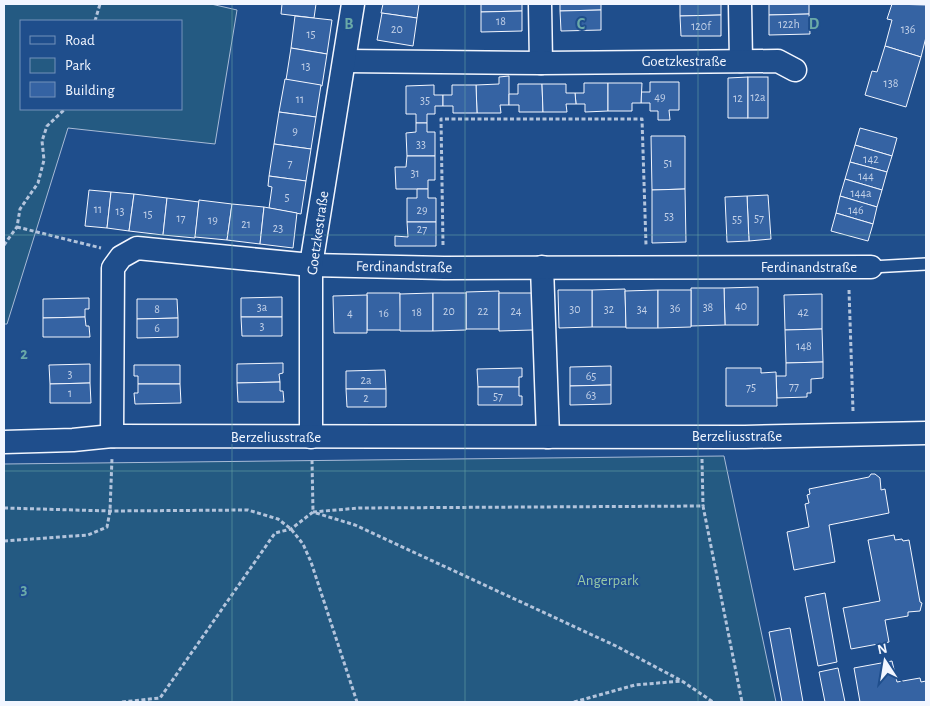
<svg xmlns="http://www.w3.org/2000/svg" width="930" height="706" font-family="'Alegreya Sans',sans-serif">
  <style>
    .green { fill: #245a82; stroke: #a8bbd7; fill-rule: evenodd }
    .building { fill: #3563a3; stroke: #f2f6ff }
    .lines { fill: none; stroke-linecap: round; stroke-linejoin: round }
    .lane-casing { stroke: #f2f6ff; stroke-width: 14 }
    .street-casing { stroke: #f2f6ff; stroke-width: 25 }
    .path { stroke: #b3c4dc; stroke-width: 3; stroke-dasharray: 4 2.5; stroke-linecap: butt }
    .lane { stroke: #1f4e8c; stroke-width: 11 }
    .street { stroke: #1f4e8c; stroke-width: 22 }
    .grid { fill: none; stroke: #6aa9a8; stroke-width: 1; stroke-opacity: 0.55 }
    .labels { text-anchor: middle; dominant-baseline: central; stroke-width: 4; stroke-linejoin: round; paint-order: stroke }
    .number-label { font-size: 12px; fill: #c3d1e8 }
    .street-label { font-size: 15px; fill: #f2f6ff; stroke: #1f4e8c }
    .park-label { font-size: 15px; fill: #97c8a6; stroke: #1f4e8c }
    .grid-label { font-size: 16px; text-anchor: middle; font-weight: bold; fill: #6aa9a8; stroke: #1f4e8c; stroke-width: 4; stroke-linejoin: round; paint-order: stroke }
  </style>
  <rect width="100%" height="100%" fill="#1f4e8c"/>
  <g class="green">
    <path d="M 4,4 L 211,4 L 237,10 L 215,144 L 68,128 L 7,324 L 4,324 ZM 21,21 L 181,21 L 181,109 L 21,109 Z"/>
    <path d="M 724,456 L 776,702 L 4,702 L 4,464 Z"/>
  </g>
  <g class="building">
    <path d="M 282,4 L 316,4 L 314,18 L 281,14 Z"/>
    <path d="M 383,4 L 419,4 L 417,18 L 381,13 Z"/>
    <path d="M 481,4 L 522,4 L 522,11 L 481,12 Z"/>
    <path d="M 560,4 L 601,4 L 601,10 L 560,11 Z"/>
    <path d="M 680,4 L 721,4 L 721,15 L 680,16 Z"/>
    <path d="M 769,4 L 809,4 L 809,14 L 769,15 Z"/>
    <path d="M 892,4 L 926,5 L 926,37 L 921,57 L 885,46 L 892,20 L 887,19 Z"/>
    <path d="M 601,10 L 601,30 L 561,31 L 560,11 Z"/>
    <path d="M 522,11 L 522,31 L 481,32 L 481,12 Z"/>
    <path d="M 382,13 L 417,18 L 413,46 L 377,40 Z"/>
    <path d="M 809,14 L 810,34 L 769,35 L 769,15 Z"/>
    <path d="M 721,15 L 721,36 L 681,36 L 680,16 Z"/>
    <path d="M 295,16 L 332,20 L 327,54 L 291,48 Z"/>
    <path d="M 885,46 L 921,57 L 906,107 L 865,95 L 872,71 L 877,72 Z"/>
    <path d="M 291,48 L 327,54 L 322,86 L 286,80 Z"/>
    <path d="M 509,76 L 509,105 L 500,105 L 501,113 L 477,113 L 476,85 L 499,84 L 499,77 Z"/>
    <path d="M 748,77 L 748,118 L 728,118 L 728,78 Z"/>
    <rect x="748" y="77" width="20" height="41"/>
    <path d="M 285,79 L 321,85 L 316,117 L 279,112 Z"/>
    <path d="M 650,82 L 679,82 L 679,110 L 669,110 L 670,120 L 658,120 L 658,111 L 650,111 L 650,103 L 641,103 L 641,92 L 650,92 Z"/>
    <path d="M 584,83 L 608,83 L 608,111 L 585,112 L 585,104 L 576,104 L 575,93 L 584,93 Z"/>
    <path d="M 608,83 L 642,83 L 641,103 L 632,103 L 632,111 L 608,111 Z"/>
    <path d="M 518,84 L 542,84 L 543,112 L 519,112 L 519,105 L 509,105 L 509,94 L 518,94 Z"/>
    <path d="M 542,84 L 566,84 L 566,93 L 575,93 L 576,104 L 566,104 L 567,112 L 543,112 Z"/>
    <path d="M 434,85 L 434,95 L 443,95 L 443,106 L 435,106 L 435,114 L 427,114 L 427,123 L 416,123 L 416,114 L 406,114 L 406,86 Z"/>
    <path d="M 452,85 L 476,85 L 477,113 L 453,113 L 453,106 L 443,106 L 443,95 L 452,95 Z"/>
    <path d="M 279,112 L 316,117 L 311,149 L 274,144 Z"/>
    <path d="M 416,123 L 427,123 L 427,132 L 435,132 L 435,156 L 407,156 L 406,133 L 416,132 Z"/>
    <path d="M 860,128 L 897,138 L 892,156 L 855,145 Z"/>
    <path d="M 651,136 L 685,136 L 685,189 L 652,190 Z"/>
    <path d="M 274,144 L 311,149 L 306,181 L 269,176 Z"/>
    <path d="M 855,145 L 892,156 L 887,172 L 850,162 Z"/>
    <path d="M 407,156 L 435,156 L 435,180 L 428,180 L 428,189 L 396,189 L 395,167 L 406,167 Z"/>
    <path d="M 850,162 L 887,172 L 882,190 L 845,179 Z"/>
    <path d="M 269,176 L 306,181 L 301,214 L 269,208 L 272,187 L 268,186 Z"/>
    <path d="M 845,179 L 882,190 L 877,207 L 840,196 Z"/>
    <path d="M 417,189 L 428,189 L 428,198 L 436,198 L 436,222 L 407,222 L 407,198 L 417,198 Z"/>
    <path d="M 685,189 L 686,242 L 652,243 L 652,190 Z"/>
    <path d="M 89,190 L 111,192 L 107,228 L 85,226 Z"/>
    <path d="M 111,192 L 134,194 L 129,231 L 107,228 Z"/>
    <path d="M 134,194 L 167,198 L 163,235 L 129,231 Z"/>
    <path d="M 768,195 L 771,239 L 749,241 L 747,196 Z"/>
    <path d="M 747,196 L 749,241 L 727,242 L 725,197 Z"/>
    <path d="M 840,196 L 877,207 L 873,224 L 836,213 Z"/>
    <path d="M 167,198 L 199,202 L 195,238 L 163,235 Z"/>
    <path d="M 199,200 L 232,204 L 227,240 L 195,237 Z"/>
    <path d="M 232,204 L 264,207 L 260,244 L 227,240 Z"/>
    <path d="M 264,207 L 297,213 L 293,248 L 260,244 Z"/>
    <path d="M 836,213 L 873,224 L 868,241 L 831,231 Z"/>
    <path d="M 407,222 L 436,222 L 436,246 L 395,246 L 395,236 L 408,237 Z"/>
    <path d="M 758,287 L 758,325 L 725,325 L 724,288 Z"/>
    <path d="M 691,288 L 724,288 L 725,325 L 691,326 Z"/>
    <path d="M 625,289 L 626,327 L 592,327 L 592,290 Z"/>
    <path d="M 558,290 L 592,290 L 592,327 L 559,328 Z"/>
    <path d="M 658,290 L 658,328 L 626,328 L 625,291 Z"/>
    <path d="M 658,290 L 691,290 L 691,327 L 658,328 Z"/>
    <path d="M 499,291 L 499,329 L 466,329 L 466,292 Z"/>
    <path d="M 367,293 L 400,293 L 401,330 L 367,330 Z"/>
    <path d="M 433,293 L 433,331 L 400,331 L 400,294 Z"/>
    <path d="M 433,293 L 466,293 L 466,330 L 433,331 Z"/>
    <path d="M 499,293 L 533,293 L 533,330 L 499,331 Z"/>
    <path d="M 822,294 L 822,329 L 785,330 L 784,295 Z"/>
    <path d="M 367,295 L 367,333 L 334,333 L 333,296 Z"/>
    <path d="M 282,297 L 282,317 L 241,317 L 241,298 Z"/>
    <path d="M 89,298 L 89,309 L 85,309 L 85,317 L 43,318 L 43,299 Z"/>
    <path d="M 137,299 L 177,299 L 178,318 L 137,319 Z"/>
    <path d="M 85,317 L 86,326 L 89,326 L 90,337 L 43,337 L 43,318 Z"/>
    <path d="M 241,317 L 282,317 L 282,336 L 242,336 Z"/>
    <path d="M 178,318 L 178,337 L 137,338 L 137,319 Z"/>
    <path d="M 822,329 L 823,362 L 786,363 L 785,330 Z"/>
    <path d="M 823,362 L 823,378 L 811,379 L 811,393 L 807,393 L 807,397 L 777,398 L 776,376 L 786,376 L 786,363 Z"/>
    <path d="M 283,363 L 283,373 L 279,374 L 280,382 L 237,383 L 237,364 Z"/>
    <path d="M 90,364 L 90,383 L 50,384 L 49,365 Z"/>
    <path d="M 134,365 L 180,365 L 180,384 L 138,384 L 138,376 L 134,376 Z"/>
    <path d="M 611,366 L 611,385 L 570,386 L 570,367 Z"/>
    <path d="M 522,368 L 522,377 L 519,377 L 519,387 L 478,387 L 477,369 Z"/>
    <path d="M 726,368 L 761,368 L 761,373 L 776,372 L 777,406 L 726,406 Z"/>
    <path d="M 385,370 L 386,389 L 346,389 L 346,371 Z"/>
    <path d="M 280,382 L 280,391 L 283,391 L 284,402 L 238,402 L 237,383 Z"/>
    <path d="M 90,383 L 91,403 L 50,403 L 50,384 Z"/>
    <path d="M 138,384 L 180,384 L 181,403 L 135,404 L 134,393 L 138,393 Z"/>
    <path d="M 611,385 L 611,404 L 570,405 L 570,386 Z"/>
    <path d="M 478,387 L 519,387 L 519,396 L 522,396 L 522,405 L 478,405 Z"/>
    <path d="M 346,389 L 386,389 L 386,407 L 347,407 Z"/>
    <path d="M 871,474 L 875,474 L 880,478 L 881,490 L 885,489 L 889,513 L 829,525 L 835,562 L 794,570 L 787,532 L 809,527 L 805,504 L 809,503 L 807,495 L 810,494 L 809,489 L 869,477 Z"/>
    <path d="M 894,535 L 895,540 L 902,539 L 903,541 L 909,540 L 920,602 L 922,603 L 920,611 L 908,612 L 908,616 L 885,620 L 889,642 L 851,649 L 843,608 L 880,601 L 868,540 Z"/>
    <path d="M 825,593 L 837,662 L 818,666 L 805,597 Z"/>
    <path d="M 790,628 L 803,702 L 782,702 L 769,632 Z"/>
    <path d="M 892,661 L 897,682 L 920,678 L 921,682 L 926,681 L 926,702 L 860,702 L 854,668 Z"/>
    <path d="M 838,668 L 845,702 L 825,702 L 819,672 Z"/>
  </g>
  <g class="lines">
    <defs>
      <path id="lane" d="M 871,267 L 926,264"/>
      <g id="street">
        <path d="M 540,4 L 541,63"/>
        <path d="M 740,4 L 741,61"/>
        <path d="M 345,61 L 541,63 L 778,61 L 795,70"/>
        <path d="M 542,267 L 548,437"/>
        <path d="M 112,436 L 113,268 L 121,257 L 137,248 L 311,265 L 444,268 L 871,267"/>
        <path d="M 311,437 L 311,265 L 353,4"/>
        <path d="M 4,442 L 73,440 L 112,436 L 745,437 L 926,433"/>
      </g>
    </defs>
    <use href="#lane" class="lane-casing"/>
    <use href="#street" class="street-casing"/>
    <g class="path">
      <path d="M 95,21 L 100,4"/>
      <path d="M 17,227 L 101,248"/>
      <path d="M 4,245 L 17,227 L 20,209 L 38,183 L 44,160 L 42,141 L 47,126 L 65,109"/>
      <path d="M 443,245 L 441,119 L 642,119 L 646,245"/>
      <path d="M 849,290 L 853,411"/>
      <path d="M 702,459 L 703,506"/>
      <path d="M 4,508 L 110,511 L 248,510 L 278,519 L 291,529 L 303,544 L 311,562 L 357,702"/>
      <path d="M 313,512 L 359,508 L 703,506 L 742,702"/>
      <path d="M 316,513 L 355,525 L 616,646 L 682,681"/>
      <path d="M 4,541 L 88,535 L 107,527 L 110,511 L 112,458"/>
      <path d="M 122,702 L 160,698 L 275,533 L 291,529 L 313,512 L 312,460"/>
      <path d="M 574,702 L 635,685 L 682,681 L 713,702"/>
    </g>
    <use href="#lane" class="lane"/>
    <use href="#street" class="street"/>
  </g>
  <path class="grid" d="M 232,4 L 232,702M 465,4 L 465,702M 698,4 L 698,702M 4,235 L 926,235M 4,471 L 926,471"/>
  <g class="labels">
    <g class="number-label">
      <text x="501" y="21">18</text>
      <text x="789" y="24">122h</text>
      <text x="701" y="26">120f</text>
      <text x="397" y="29">20</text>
      <text x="908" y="29">136</text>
      <text x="311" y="34">15</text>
      <text x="306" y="66">13</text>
      <text x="891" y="83">138</text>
      <text x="660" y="97">49</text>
      <text x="758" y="97">12a</text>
      <text x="738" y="98">12</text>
      <text x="300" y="99">11</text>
      <text x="425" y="100">35</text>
      <text x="295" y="131">9</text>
      <text x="421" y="144">33</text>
      <text x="871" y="159">142</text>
      <text x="290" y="163">7</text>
      <text x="668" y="163">51</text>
      <text x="415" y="173">31</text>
      <text x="866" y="176">144</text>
      <text x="861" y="193">144a</text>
      <text x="287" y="197">5</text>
      <text x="98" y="209">11</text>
      <text x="422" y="210">29</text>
      <text x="856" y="210">146</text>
      <text x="120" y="211">13</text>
      <text x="148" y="214">15</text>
      <text x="669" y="216">53</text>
      <text x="181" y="218">17</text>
      <text x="759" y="218">57</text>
      <text x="737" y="219">55</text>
      <text x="213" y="220">19</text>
      <text x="246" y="224">21</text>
      <text x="278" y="228">23</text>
      <text x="422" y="229">27</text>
      <text x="741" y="306">40</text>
      <text x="262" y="307">3a</text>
      <text x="708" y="307">38</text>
      <text x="675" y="308">36</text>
      <text x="157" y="309">8</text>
      <text x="575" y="309">30</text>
      <text x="609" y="309">32</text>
      <text x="642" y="309">34</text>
      <text x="449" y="311">20</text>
      <text x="483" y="311">22</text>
      <text x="516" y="311">24</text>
      <text x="417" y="312">18</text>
      <text x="803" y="312">42</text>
      <text x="350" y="313">4</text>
      <text x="384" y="313">16</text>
      <text x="262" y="326">3</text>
      <text x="157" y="328">6</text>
      <text x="804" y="346">148</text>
      <text x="70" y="374">3</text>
      <text x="591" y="376">65</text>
      <text x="366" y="380">2a</text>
      <text x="794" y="386">77</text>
      <text x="751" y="387">75</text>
      <text x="70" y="393">1</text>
      <text x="591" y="395">63</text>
      <text x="498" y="396">57</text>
      <text x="366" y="398">2</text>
    </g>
    <g class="street-label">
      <text x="684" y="61">Goetzkestraße</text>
      <text transform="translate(318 233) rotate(-82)">Goetzkestraße</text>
      <text transform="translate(404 267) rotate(1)">Ferdinandstraße</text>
      <text x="809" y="267">Ferdinandstraße</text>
      <text x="737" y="436">Berzeliusstraße</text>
      <text x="276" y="437">Berzeliusstraße</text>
    </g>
    <g class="park-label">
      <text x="608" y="580">Angerpark</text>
    </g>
  </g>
  <g class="grid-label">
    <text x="349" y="29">B</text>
    <text x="581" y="29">C</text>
    <text x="814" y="29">D</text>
    <text x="24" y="359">2</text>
    <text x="24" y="594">3</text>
  </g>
  <rect width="930" height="706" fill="none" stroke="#f2f6ff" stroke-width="10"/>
  <rect x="20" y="20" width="162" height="90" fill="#1f4e8c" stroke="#7391ba"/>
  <rect x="30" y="36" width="25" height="8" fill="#1f4e8c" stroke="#7391ba"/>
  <text x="65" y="45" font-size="15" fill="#f2f6ff">Road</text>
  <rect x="30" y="58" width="25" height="15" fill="#245a82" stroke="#7391ba"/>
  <text x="65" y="70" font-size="15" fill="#f2f6ff">Park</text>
  <rect x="30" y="82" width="25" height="15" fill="#3563a3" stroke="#7391ba"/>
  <text x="65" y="95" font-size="15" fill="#f2f6ff">Building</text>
  <g transform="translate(885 661) rotate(348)" stroke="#1f4e8c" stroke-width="4" paint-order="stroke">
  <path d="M0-4L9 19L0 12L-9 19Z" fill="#f2f6ff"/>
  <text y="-8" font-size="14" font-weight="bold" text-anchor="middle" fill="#f2f6ff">N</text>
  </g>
</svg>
